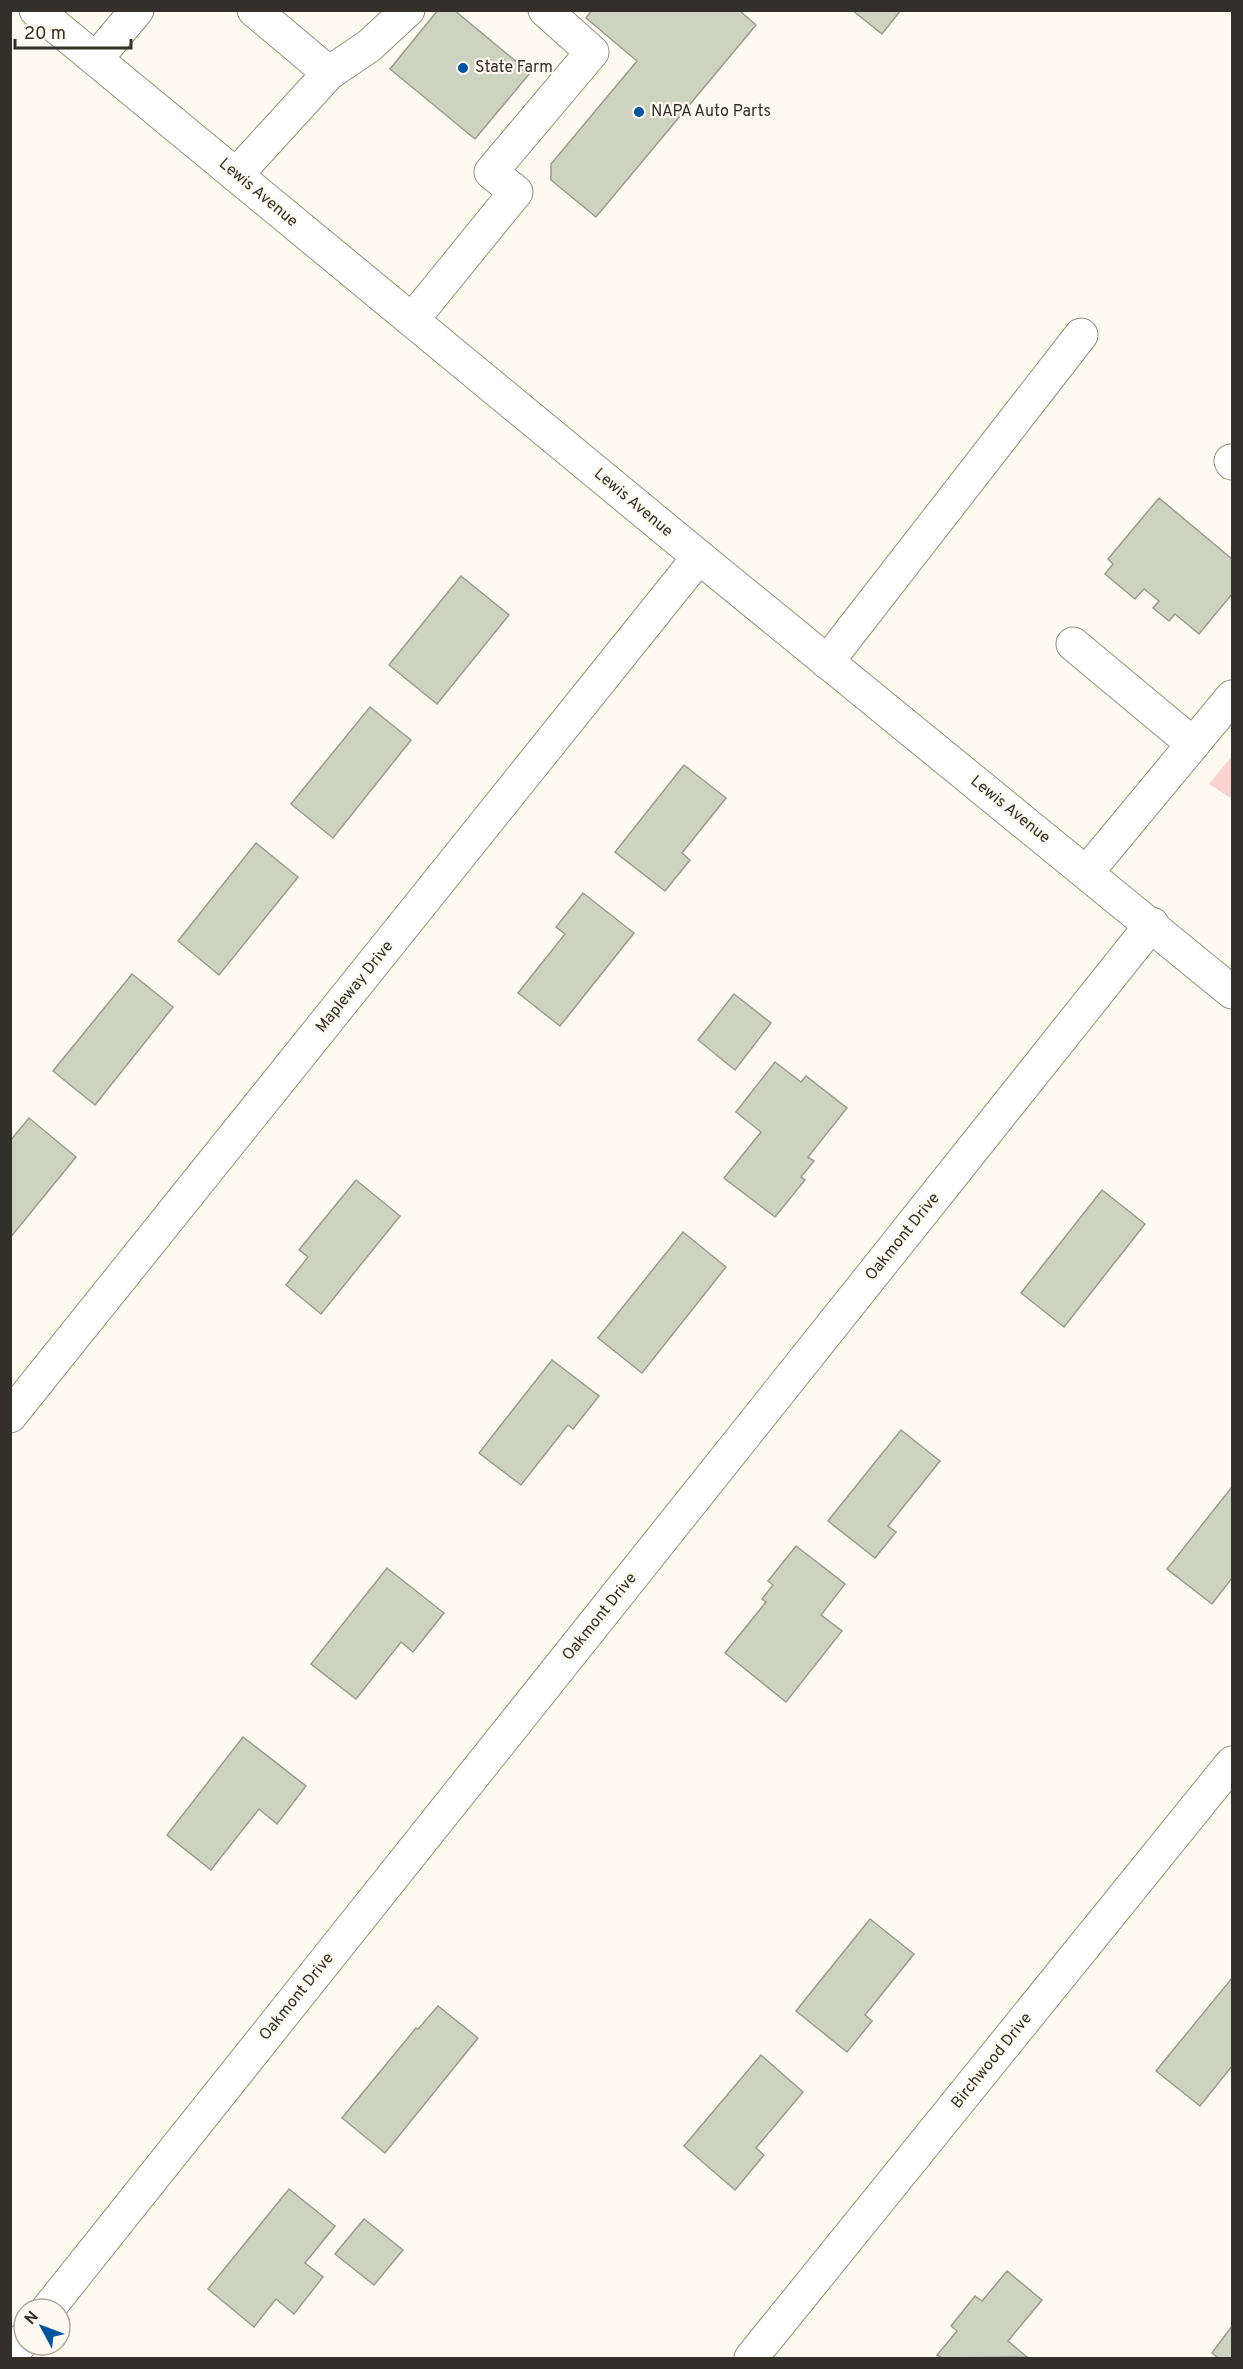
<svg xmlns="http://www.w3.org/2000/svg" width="1243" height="2369" font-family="Overpass,sans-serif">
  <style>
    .green { fill: #fbd2d0 }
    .building { fill: #cdd2c1; stroke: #989d8d; stroke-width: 1.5 }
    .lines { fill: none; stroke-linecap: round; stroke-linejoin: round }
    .minor-casing { stroke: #968f80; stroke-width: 35 }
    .major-casing { stroke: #968f80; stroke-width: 35 }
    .minor { stroke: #fff; stroke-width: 33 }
    .major { stroke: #fff; stroke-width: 33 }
    .poi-dot { fill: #0054a2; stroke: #fefaef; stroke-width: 2 }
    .labels { text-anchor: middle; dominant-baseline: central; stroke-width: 4.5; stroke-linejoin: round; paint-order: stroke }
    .poi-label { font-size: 16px; fill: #33302a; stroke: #fefaef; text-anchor: start }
    .street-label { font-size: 16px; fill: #33302a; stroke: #fefaef }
  </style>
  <rect width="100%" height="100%" fill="#fefaef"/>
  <path class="green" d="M 1232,756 L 1232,799 L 1209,784 Z"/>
  <g class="building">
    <path d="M 438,10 L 454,10 L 530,73 L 475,139 L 390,69 Z"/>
    <path d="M 592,10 L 739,10 L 756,25 L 596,217 L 551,180 L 551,164 L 637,61 L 586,18 Z"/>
    <path d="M 852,10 L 901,10 L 882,34 Z"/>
    <path d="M 1159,498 L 1232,559 L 1232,594 L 1199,634 L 1175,614 L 1169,621 L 1153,608 L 1159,601 L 1144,589 L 1135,599 L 1105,574 L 1113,564 L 1108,559 Z"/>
    <path d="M 461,576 L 509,615 L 437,704 L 389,665 Z"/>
    <path d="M 370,707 L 411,740 L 333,838 L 291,804 Z"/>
    <path d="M 684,765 L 726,798 L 682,853 L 690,860 L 665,891 L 615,852 Z"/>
    <path d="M 256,843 L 298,877 L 219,975 L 178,941 Z"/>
    <path d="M 583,893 L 634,933 L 560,1026 L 518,993 L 565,934 L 556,927 Z"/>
    <path d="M 132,974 L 173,1007 L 95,1105 L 53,1071 Z"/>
    <path d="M 734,994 L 771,1023 L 735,1070 L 698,1040 Z"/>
    <path d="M 775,1062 L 801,1082 L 806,1076 L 847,1108 L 808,1157 L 814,1161 L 801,1177 L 805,1180 L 775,1217 L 724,1178 L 761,1132 L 736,1112 Z"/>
    <path d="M 29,1118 L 76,1157 L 10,1238 L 10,1141 Z"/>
    <path d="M 356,1180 L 400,1216 L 321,1314 L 286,1285 L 308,1257 L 299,1250 Z"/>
    <path d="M 1102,1190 L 1145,1224 L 1064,1327 L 1021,1293 Z"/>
    <path d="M 683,1232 L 726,1267 L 642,1373 L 598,1338 Z"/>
    <path d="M 552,1360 L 599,1396 L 573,1429 L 568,1425 L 521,1485 L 479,1453 Z"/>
    <path d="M 901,1430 L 940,1461 L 888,1526 L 896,1532 L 875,1558 L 828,1521 Z"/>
    <path d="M 1232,1487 L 1232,1578 L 1212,1604 L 1167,1569 Z"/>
    <path d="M 796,1546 L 845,1584 L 821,1615 L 842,1631 L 786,1702 L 725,1653 L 766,1602 L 762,1599 L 773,1585 L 768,1581 Z"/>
    <path d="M 387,1568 L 444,1613 L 413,1652 L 401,1642 L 356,1699 L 311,1664 Z"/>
    <path d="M 243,1737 L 306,1786 L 277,1824 L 259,1809 L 211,1870 L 167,1835 Z"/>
    <path d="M 870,1919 L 914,1954 L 865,2015 L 872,2021 L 847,2052 L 796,2011 Z"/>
    <path d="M 1232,1978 L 1232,2066 L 1200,2106 L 1156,2071 Z"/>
    <path d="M 438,2006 L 478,2038 L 385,2153 L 342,2118 L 416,2028 L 418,2029 Z"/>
    <path d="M 761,2055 L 803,2092 L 756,2148 L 764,2155 L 735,2190 L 684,2146 Z"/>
    <path d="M 289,2189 L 335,2226 L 305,2263 L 323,2277 L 294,2314 L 276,2299 L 254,2327 L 208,2289 Z"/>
    <path d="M 364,2219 L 403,2250 L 374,2285 L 335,2254 Z"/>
    <path d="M 1007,2271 L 1042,2300 L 1008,2341 L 1027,2357 L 942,2358 L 937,2355 L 957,2331 L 951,2326 L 975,2296 L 982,2301 Z"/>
    <path d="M 1232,2326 L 1232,2358 L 1218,2358 L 1212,2353 Z"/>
  </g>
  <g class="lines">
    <defs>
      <g id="minor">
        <path d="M 96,59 L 137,10"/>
        <path d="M 329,73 L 369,46 L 408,10"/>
        <path d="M 236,175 L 329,73 L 254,10"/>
        <path d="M 412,320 L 516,192 L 491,172 L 592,52 L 545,10"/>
        <path d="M 1231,461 L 1232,463"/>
        <path d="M 1073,644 L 1193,744"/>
        <path d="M 827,662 L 1081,335"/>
        <path d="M 1087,872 L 1232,697"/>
        <path d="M 10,1416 L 699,557"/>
        <path d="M 48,2309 L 1152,924"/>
        <path d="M 10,2356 L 24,2339"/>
        <path d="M 751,2358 L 1232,1763"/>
      </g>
      <path id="major" d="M 36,10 L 699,557 L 1232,992"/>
    </defs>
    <use href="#minor" class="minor-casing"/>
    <use href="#major" class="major-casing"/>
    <use href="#minor" class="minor"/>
    <use href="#major" class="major"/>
  </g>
  <g class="poi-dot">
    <circle cx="463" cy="68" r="6"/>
    <circle cx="639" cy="112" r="6"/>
  </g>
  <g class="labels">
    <g class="poi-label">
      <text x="475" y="68">State Farm</text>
      <text x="651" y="112">NAPA Auto Parts</text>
    </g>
    <g class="street-label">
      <text transform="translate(258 193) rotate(40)">Lewis Avenue</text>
      <text transform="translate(633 503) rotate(40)">Lewis Avenue</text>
      <text transform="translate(1010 810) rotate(39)">Lewis Avenue</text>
      <text transform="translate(355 987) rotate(-51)">Mapleway Drive</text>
      <text transform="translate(903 1237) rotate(-51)">Oakmont Drive</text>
      <text transform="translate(600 1617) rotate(-51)">Oakmont Drive</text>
      <text transform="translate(297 1997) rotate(-51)">Oakmont Drive</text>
      <text transform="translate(992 2061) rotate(-51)">Birchwood Drive</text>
    </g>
  </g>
  <rect width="1243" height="2369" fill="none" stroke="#33302a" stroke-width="24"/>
  <g transform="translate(42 2327) rotate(311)"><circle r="28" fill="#fefaef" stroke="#ada9a0" stroke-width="1.5"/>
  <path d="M0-4.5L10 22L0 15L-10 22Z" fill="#0054a2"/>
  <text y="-9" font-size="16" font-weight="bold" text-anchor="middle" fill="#33302a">N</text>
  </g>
  <path d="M15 39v9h116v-9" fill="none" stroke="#33302a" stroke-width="3"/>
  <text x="24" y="39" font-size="18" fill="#33302a" stroke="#fefaef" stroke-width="4.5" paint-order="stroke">20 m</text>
</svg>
